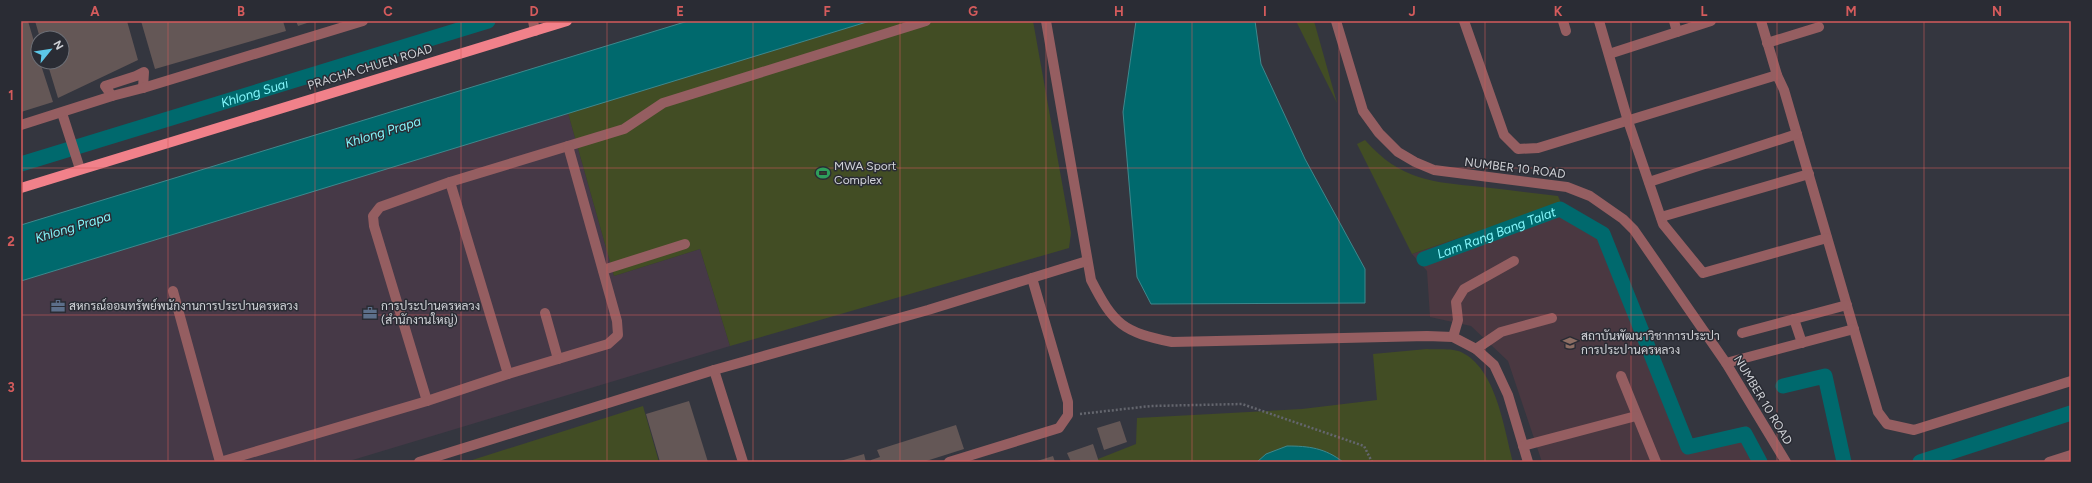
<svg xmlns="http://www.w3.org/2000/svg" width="2092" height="483" font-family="Figtree,Sarabun,sans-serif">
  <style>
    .commercial { fill: #463947 }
    .education { fill: #4a3841 }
    .green { fill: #424d24 }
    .water { fill: #00696d; stroke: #3e888d }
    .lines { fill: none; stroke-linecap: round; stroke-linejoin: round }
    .canal { stroke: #00696d; stroke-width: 15 }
    .building { fill: #645756 }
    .path { stroke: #64666e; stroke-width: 2.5; stroke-dasharray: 2 2; stroke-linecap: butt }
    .minor { stroke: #955e61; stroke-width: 10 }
    .major { stroke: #f1818a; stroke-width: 10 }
    .grid { fill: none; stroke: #d45b5c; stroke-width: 1; stroke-opacity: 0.55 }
    .labels { text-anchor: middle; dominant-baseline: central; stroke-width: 3; stroke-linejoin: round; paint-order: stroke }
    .street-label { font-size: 12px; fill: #d0d2d7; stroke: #2a2c34 }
    .poi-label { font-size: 12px; fill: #d0d2d7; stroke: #2a2c34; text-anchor: start }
    .water-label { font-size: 13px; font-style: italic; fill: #84f7fc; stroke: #2a2c34 }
    .neatline { fill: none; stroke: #d45b5c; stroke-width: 1.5 }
    .grid-label { font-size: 13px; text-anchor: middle; font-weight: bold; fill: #d45b5c }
  </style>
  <rect width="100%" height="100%" fill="#34363f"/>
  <path class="commercial" d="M 568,113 L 614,276 L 700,249 L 730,346 L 346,462 L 21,462 L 21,281 Z"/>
  <path class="education" d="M 1561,203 L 1608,230 L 1688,441 L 1747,426 L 1765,462 L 1542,462 L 1508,361 L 1471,326 L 1430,317 L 1427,271 L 1412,254 Z"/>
  <g class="green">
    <path d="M 870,21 L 1033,21 L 1071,233 L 1069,248 L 730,346 L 700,249 L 614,276 L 568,113 Z"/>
    <path d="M 1296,21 L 1314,21 L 1337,103 Z"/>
    <path d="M 1365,140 C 1401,181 1433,182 1482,187 C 1508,190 1533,193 1558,196 L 1561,203 L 1412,254 L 1357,144 Z"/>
    <path d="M 1427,349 C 1437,350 1452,348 1461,352 C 1496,368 1504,428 1513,462 L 1099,462 L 1098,459 L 1136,444 L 1137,418 L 1302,409 L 1377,400 L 1373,354 Z"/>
    <path d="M 643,406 L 659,462 L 466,462 Z"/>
  </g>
  <g class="water">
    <path d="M 688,21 L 870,21 L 21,281 L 21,225 Z"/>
    <path d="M 1136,21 L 1255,21 L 1261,64 L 1305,159 L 1365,269 L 1365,303 L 1151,304 L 1137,277 L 1123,112 Z"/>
    <path d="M 1287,446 C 1309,446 1325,448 1343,462 L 1257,462 L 1266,454 Z"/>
  </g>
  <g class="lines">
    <g class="canal">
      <path id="s1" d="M 21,164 L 488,21"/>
      <path id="s2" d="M 1424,259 L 1560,209 L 1603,234 L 1688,447 L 1745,434 L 1760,462"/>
      <path d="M 1783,386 L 1825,376 L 1844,462"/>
      <path d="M 1920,462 L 2071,413"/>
    </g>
  </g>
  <g class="building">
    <path d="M 21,21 L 28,21 L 38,55 L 38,62 L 40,62 L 53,102 L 21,112 Z"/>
    <path d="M 35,21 L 127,21 L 138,60 L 58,98 L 47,62 L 62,62 L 62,38 L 40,38 Z"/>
    <path d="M 141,21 L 283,21 L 286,31 L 155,69 Z"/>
    <path d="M 296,21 L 313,21 L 298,26 Z"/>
    <path d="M 689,401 L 708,462 L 660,462 L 646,414 Z"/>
    <path d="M 1120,421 L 1127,442 L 1104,450 L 1097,428 Z"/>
    <path d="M 956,425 L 964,449 L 923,462 L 871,462 L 871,460 L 880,457 L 877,450 Z"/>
    <path d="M 1093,444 L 1099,462 L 1071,462 L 1067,453 Z"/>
    <path d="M 864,454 L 866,462 L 837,462 Z"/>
    <path d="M 1053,456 L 1055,462 L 1034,462 Z"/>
  </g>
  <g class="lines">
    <path class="path" d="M 1080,414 L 1151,406 L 1242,404 L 1364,446 L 1372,462"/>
    <g class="minor">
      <path d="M 533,21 L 535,31"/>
      <path d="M 1046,21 L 1091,280 C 1114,325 1123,332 1172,342 L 1427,336 L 1453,337 L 1476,349 L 1494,365 L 1508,395 L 1528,462"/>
      <path d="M 1336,21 L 1363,111 L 1379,133 L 1398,152 L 1415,162 L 1434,170 L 1567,187 L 1590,196 L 1623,219 L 1634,230 L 1726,363 L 1786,462"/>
      <path d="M 1464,21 L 1504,135 L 1518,149 L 1538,148 L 1777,75 L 1784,90 L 1878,412 L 1887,424 L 1914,430 L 2071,381"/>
      <path d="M 1563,21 L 1566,31"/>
      <path d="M 1599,21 L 1628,121 L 1663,224 L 1703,273 L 1827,238"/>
      <path d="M 1674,21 L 1677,32"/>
      <path d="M 1761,21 L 1777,75"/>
      <path d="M 1767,43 L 1819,27"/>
      <path d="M 1609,54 L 1711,21"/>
      <path d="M 112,96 L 105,86 L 136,76 L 144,72 L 143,88"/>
      <path d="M 62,113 L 80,169"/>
      <path d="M 21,125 L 112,96 L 143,88 L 363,21"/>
      <path d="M 450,182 L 508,374"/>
      <path d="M 1649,182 L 1797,134"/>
      <path d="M 1661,217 L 1809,174"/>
      <path d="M 603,270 L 685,244"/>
      <path d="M 173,291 L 220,462"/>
      <path d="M 545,313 L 558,359"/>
      <path d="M 1794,319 L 1802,343"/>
      <path d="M 1742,333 L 1847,305"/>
      <path d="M 1453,337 L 1458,320 L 1456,302 L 1464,289 L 1514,261"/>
      <path d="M 1476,349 L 1501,332 L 1552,318"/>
      <path d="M 1726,363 L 1854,329"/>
      <path d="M 714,370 L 743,462"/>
      <path d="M 1621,376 L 1656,462"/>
      <path d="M 427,401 L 374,226 L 373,216 L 380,207 L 450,182 L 624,129 L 663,103 L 926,21"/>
      <path d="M 1523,446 L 1636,416"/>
      <path d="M 220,462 L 427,401 L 508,374 L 608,344 L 618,335 L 617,321 L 568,146"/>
      <path d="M 419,462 L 714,370 L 928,310 L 1087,261"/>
      <path d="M 949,462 L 1059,428 L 1068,415 L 1068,402 L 1032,278"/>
      <path d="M 2049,462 L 2071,455"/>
    </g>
    <path class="major" d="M 21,188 L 567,21"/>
  </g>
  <path class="grid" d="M 168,21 L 168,462M 315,21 L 315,462M 461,21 L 461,462M 607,21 L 607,462M 753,21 L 753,462M 900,21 L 900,462M 1046,21 L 1046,462M 1192,21 L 1192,462M 1339,21 L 1339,462M 1485,21 L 1485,462M 1631,21 L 1631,462M 1777,21 L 1777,462M 1924,21 L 1924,462M 21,168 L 2071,168M 21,315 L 2071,315"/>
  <defs>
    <symbol id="stadium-bare" viewBox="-9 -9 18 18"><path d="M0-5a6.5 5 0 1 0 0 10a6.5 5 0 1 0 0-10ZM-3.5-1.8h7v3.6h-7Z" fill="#2e9e5b" stroke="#2a2c34" stroke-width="2.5" paint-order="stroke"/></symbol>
    <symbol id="office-bare" viewBox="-9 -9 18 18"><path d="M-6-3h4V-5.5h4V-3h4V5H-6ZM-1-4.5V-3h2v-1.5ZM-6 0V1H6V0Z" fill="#5c6f8a" stroke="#2a2c34" stroke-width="2.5" paint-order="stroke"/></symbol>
    <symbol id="school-bare" viewBox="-9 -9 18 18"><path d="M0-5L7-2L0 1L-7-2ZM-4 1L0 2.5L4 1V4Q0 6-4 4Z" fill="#8d6e63" stroke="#2a2c34" stroke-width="2.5" paint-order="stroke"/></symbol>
  </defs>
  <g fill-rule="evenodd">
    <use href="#stadium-bare" x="813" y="163" width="20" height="20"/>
    <use href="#office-bare" x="48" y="296" width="20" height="20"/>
    <use href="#office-bare" x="360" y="303" width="20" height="20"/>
    <use href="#school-bare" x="1560" y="333" width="20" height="20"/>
  </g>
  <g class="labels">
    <g class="street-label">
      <text transform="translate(370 67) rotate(-17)">PRACHA CHUEN ROAD</text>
      <text transform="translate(1515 168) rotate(7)">NUMBER 10 ROAD</text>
      <text transform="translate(1763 400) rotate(59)">NUMBER 10 ROAD</text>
    </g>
    <g class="poi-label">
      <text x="834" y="166">MWA Sport<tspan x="834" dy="14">Complex</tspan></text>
      <text x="69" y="306">สหกรณ์ออมทรัพย์พนักงานการประปานครหลวง</text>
      <text x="381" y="306">การประปานครหลวง<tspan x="381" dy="14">(สำนักงานใหญ่)</tspan></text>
      <text x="1581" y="336">สถาบันพัฒนาวิชาการประปา<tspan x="1581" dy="14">การประปานครหลวง</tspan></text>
    </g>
    <g class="water-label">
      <text stroke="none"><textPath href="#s1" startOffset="244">Khlong Suai</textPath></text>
      <text transform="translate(383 132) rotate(-17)">Khlong Prapa</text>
      <text transform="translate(73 227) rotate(-17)">Khlong Prapa</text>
      <text stroke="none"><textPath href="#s2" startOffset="77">Lam Rang Bang Talat</textPath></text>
    </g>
  </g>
  <rect width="2092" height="483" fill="none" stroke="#2a2c34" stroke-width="44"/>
  <g transform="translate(50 50) rotate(60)"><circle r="19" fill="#2a2c34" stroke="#6c6e75"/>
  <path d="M0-3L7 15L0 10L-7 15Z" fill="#5cc7e8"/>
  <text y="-6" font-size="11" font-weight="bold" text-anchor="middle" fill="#d0d2d7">N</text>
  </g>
  <rect x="22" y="22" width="2048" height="439" class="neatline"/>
  <g class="grid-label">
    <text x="95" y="16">A</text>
    <text x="241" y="16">B</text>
    <text x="388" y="16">C</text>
    <text x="534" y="16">D</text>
    <text x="680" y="16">E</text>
    <text x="827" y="16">F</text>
    <text x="973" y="16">G</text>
    <text x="1119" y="16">H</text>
    <text x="1265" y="16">I</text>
    <text x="1412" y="16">J</text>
    <text x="1558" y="16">K</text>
    <text x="1704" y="16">L</text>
    <text x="1851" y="16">M</text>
    <text x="1997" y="16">N</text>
    <text x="11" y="100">1</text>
    <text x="11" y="246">2</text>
    <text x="11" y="392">3</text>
  </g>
</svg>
